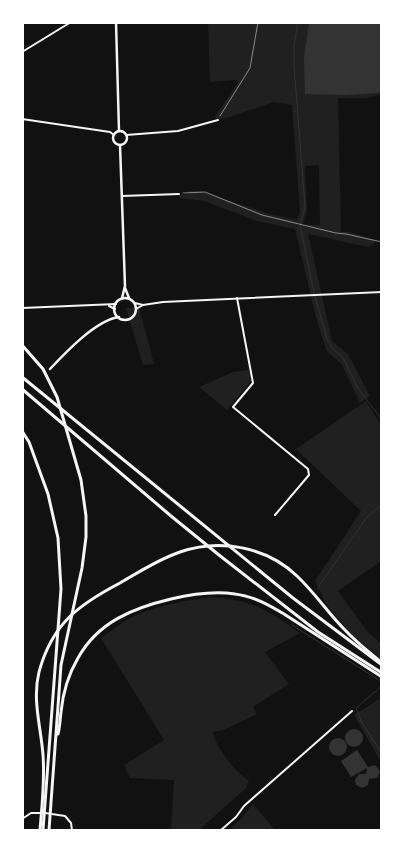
<svg xmlns="http://www.w3.org/2000/svg" width="404" height="853" font-family="Figtree,sans-serif">
  <style>
    .green { fill: #202020; fill-rule: evenodd }
    .water { fill: #333 }
    .lines { fill: none; stroke-linecap: round; stroke-linejoin: round }
    .stream { stroke: #333; stroke-width: 1 }
    .path { stroke: #f5f5f5; stroke-width: 0.5 }
    .minor { stroke: #f5f5f5; stroke-width: 2 }
    .tertiary { stroke: #f5f5f5; stroke-width: 2 }
    .secondary { stroke: #f5f5f5; stroke-width: 2.5 }
    .motorway { stroke: #f5f5f5; stroke-width: 3 }
  </style>
  <rect width="100%" height="100%" fill="#111"/>
  <g class="green">
    <path d="M 208,23 L 381,23 L 381,94 L 367,98 L 338,98 L 341,232 L 349,232 L 375,240 L 373,245 L 368,247 L 308,234 L 332,341 L 348,354 L 370,396 L 360,403 L 342,365 L 326,350 L 316,317 L 295,229 L 257,221 L 204,201 L 179,198 L 179,195 L 188,194 L 188,191 L 200,191 L 270,214 L 297,220 L 300,211 L 292,105 L 274,102 L 223,119 L 216,119 L 215,116 L 238,83 L 237,80 L 210,82 ZM 319,165 L 320,225 L 303,225 L 307,210 L 305,166 Z"/>
    <path d="M 139,307 L 154,364 L 143,365 L 126,308 Z"/>
    <path d="M 249,370 L 251,381 L 227,410 L 199,387 L 233,372 Z"/>
    <path d="M 366,401 L 381,425 L 381,561 L 338,591 L 367,631 L 381,644 L 381,659 L 351,634 L 326,604 L 315,581 L 361,511 L 296,449 Z"/>
    <path d="M 212,597 C 252,600 268,610 300,633 L 265,652 L 289,684 L 253,707 L 257,714 L 223,730 L 213,732 C 216,748 235,772 249,781 L 246,788 L 199,830 L 171,830 L 174,780 L 130,778 L 124,765 L 164,740 L 101,638 C 109,633 116,627 123,622 C 150,606 183,601 212,597 Z"/>
    <path d="M 381,698 L 381,762 L 354,715 Z"/>
    <path d="M 253,804 L 275,830 L 233,830 L 232,827 L 240,820 Z"/>
  </g>
  <g class="water">
    <path d="M 309,23 L 381,23 L 381,91 L 377,93 L 345,95 L 305,94 L 304,57 Z"/>
    <circle cx="354" cy="738" r="9"/>
    <circle cx="338" cy="747" r="9"/>
    <path d="M 357,750 L 368,767 L 375,765 L 378,768 L 380,772 L 377,778 L 369,779 L 368,785 L 362,788 L 356,785 L 355,780 L 359,774 L 366,774 L 367,768 L 351,777 L 341,761 Z"/>
  </g>
  <g class="lines">
    <g class="stream">
      <path d="M 298,22 L 294,45 L 294,65 L 305,207 L 300,225 L 314,293 L 327,339 L 332,348 L 344,359 L 357,387 L 382,420"/>
      <path d="M 317,589 L 367,517 L 382,504"/>
      <path d="M 292,624 L 292,625 L 382,682"/>
      <path d="M 382,686 L 356,708 L 361,721 L 382,754"/>
    </g>
    <g class="path">
      <path d="M 220,116 L 250,68 L 258,22"/>
      <path d="M 183,193 L 205,192 L 262,215 L 336,233 L 346,234 L 382,242"/>
    </g>
    <g class="minor">
      <path d="M 22,119 L 110,132 L 114,135"/>
      <path d="M 126,135 L 178,131 L 218,120"/>
      <path d="M 122,196 L 179,194"/>
      <path d="M 237,298 L 253,383 L 233,407 L 308,469 L 309,475 L 275,515"/>
      <path d="M 221,830 L 236,817 L 244,806 L 352,711"/>
    </g>
    <g class="tertiary">
      <path d="M 22,52 L 71,22"/>
      <path d="M 135,303 L 143,305"/>
      <path d="M 109,306 L 115,309"/>
      <path d="M 22,308 L 116,304"/>
      <path d="M 136,309 L 143,305 L 163,302 L 382,292"/>
      <path d="M 45,813 L 65,816 L 71,823 L 72,830"/>
      <path d="M 22,819 L 31,813 L 41,813"/>
    </g>
    <g class="secondary">
      <path d="M 116,22 L 119,131"/>
      <circle cx="120" cy="138" r="7"/>
      <path d="M 120,145 L 125,286 L 122,298"/>
      <path d="M 125,288 L 129,298"/>
      <circle cx="125" cy="309" r="11"/>
      <path d="M 50,369 C 65,353 96,320 119,317"/>
    </g>
    <g class="motorway">
      <path d="M 22,345 L 43,369 L 57,397 L 81,480 L 86,516 L 86,537 L 82,568 L 61,665 L 49,830"/>
      <path d="M 22,377 L 293,598 L 382,665"/>
      <path d="M 22,389 L 171,516 L 219,555 L 318,632 L 382,673"/>
      <path d="M 22,431 L 29,442 L 48,494 L 58,538 L 61,589 L 43,830"/>
      <path d="M 58,734 C 60,727 60,719 61,712 C 63,692 68,675 78,658 C 98,622 133,608 171,599 C 192,594 214,591 235,594 C 253,596 269,605 284,614 L 382,677"/>
      <path d="M 40,830 C 42,806 45,780 43,755 C 41,727 32,700 39,672 C 52,624 78,605 120,583 C 139,572 159,559 180,552 C 220,538 267,547 297,576 C 315,593 328,613 345,630 C 356,642 369,652 382,663"/>
    </g>
  </g>
  <rect width="404" height="853" fill="none" stroke="#ffffff" stroke-width="48"/>
</svg>
